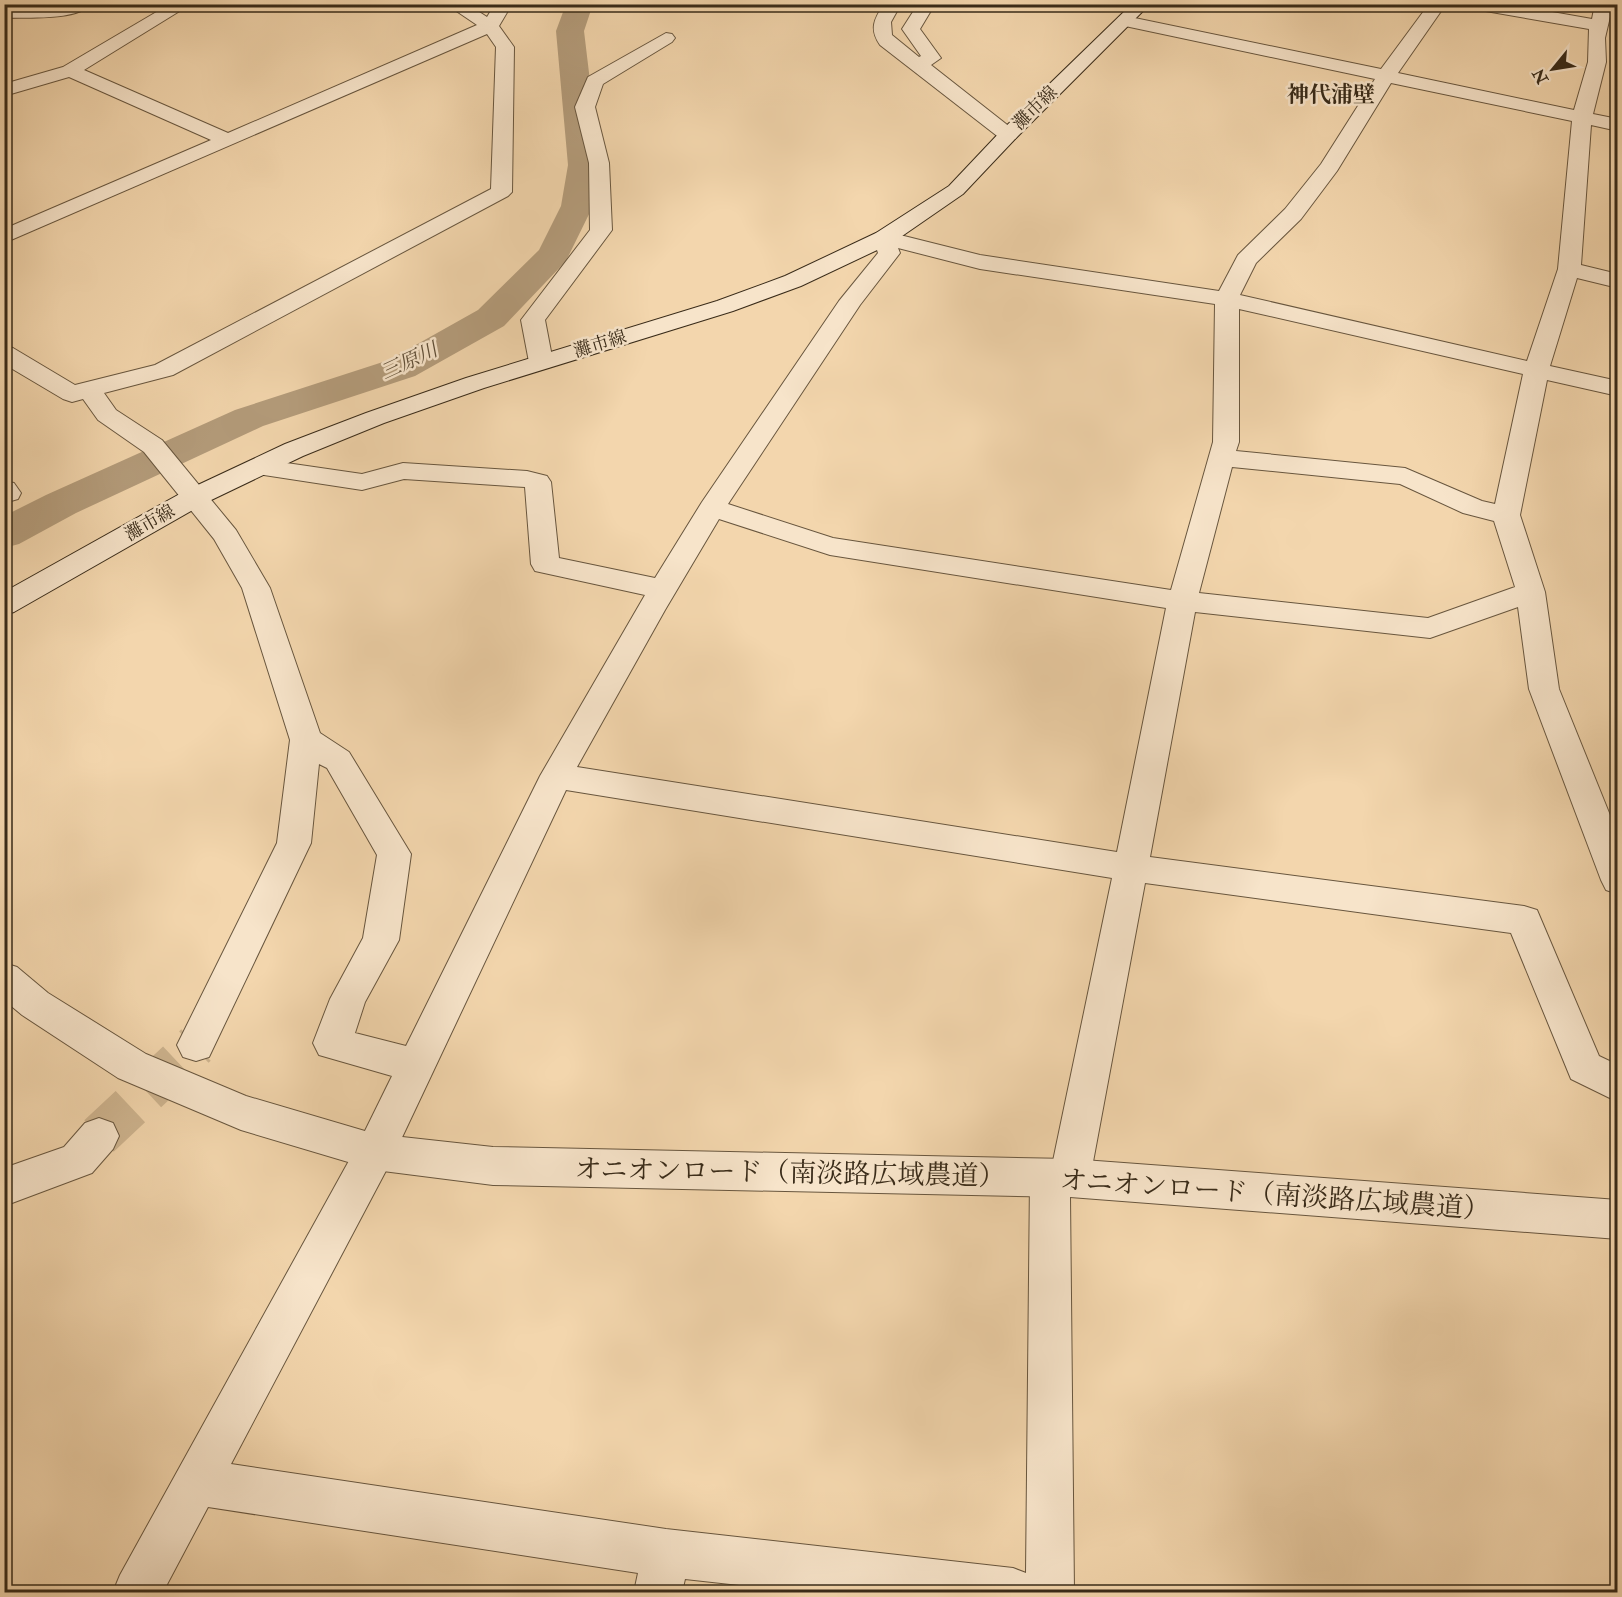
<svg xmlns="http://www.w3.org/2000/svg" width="1622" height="1597" font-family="'IM FELL Double Pica','Noto Serif JP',serif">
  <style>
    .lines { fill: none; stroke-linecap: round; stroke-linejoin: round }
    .river { fill: #b49c7b; fill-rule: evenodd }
    .minor-tunnel { stroke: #ceb48f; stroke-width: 43; stroke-dasharray: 43 22; stroke-linecap: butt }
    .minor-casing { stroke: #68563e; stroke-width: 2 }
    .tertiary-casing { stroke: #68563e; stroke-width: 2 }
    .secondary-casing { stroke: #392b19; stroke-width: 2 }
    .minor { fill: #f7e4ca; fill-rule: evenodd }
    .tertiary { fill: #f7e4ca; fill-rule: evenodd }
    .secondary { fill: #f7e4ca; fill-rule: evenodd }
    .labels { text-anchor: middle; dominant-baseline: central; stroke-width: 5; stroke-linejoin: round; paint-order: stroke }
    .far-street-label { font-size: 18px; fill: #392b19; stroke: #f7e4ca }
    .far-water-label { font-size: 20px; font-style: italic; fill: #5e4d36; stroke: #f7e4ca }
    .far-quarter-label { font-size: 22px; font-weight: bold; fill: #392b19; stroke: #f7e4ca }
    .near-street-label { font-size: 27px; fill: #392b19; stroke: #f7e4ca }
  </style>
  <rect width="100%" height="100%" fill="#f3d6ad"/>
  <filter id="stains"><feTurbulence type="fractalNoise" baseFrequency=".00333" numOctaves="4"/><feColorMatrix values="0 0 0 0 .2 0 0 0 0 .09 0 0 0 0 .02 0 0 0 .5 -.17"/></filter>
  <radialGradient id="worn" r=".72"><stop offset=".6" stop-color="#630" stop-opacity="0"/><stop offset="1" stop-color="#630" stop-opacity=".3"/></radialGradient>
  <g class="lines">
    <path class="river" d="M 566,4 L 593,4 L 584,31 L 600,165 L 593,206 L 566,261 L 504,326 L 415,376 L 263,426 L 76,513 L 19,544 L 4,548 L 4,516 L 46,495 L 235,410 L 389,360 L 478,310 L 539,250 L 561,206 L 568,165 L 556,31 Z"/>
    <path class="minor-tunnel" d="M 99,1136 L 196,1045"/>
    <defs>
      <g id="minor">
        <path d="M 91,4 C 77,21 26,17 4,18 L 4,8 Z"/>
        <path d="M 170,4 L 191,4 L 84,70 L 228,133 L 477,25 L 446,4 L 467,4 L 487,17 L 495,4 L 512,4 L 499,26 L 514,47 L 512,192 L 508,196 L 173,375 L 104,393 L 116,410 L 162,440 L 236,530 L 270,588 L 320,733 L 349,752 L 411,854 L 399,940 L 365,1002 L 355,1033 L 406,1046 L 540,776 L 645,595 L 535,571 L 531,564 L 525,487 L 404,479 L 362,490 L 250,473 L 246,467 L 250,461 L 259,459 L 362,474 L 403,463 L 527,471 L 547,476 L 551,482 L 559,558 L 655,578 L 702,502 L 839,301 L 878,253 L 873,238 L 876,233 L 884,231 L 980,255 L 1219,291 L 1238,255 L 1285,209 L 1321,164 L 1375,79 L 1125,26 L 1119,25 L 1116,21 L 1119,17 L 1125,16 L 1381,69 L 1429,4 L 1446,4 L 1398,73 L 1574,110 L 1588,62 L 1589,29 L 1474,9 L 1466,4 L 1507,4 L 1592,19 L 1595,4 L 1613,4 L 1605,38 L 1606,62 L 1593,114 L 1618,119 L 1618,131 L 1591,125 L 1581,265 L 1618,274 L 1618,288 L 1577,278 L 1550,366 L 1618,381 L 1618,396 L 1547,380 L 1520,515 L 1545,592 L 1559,689 L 1618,835 L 1618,894 L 1606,890 L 1601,880 L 1529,689 L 1518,607 L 1430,638 L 1195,612 L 1150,857 L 1524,906 L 1537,910 L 1599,1056 L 1618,1065 L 1618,1102 L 1571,1079 L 1511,933 L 1145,883 L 1090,1178 L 1084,1191 L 1070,1197 L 1074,1592 L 803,1592 L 685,1579 L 682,1592 L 634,1592 L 638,1573 L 208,1507 L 163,1592 L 113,1592 L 120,1575 L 361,1139 L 392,1076 L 319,1055 L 313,1043 L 330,999 L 363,938 L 377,855 L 327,768 L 319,764 L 311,843 L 209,1057 L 196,1061 L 183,1057 L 177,1045 L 277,843 L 290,740 L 242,588 L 214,539 L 144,452 L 98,420 L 83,399 L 72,402 L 63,399 L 4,364 L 4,346 L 13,348 L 75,385 L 155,365 L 491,189 L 496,47 L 487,34 L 4,243 L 4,229 L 211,140 L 69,77 L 4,96 L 4,84 L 63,67 ZM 1391,83 L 1572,121 L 1558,269 L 1527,361 L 1240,295 L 1256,263 L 1301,219 L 1337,171 ZM 898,248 L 980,269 L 1215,304 L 1213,442 L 1171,590 L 833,538 L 728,504 L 860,305 L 900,253 ZM 1239,309 L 1523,374 L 1495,504 L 1482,501 L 1405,468 L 1236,451 L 1239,442 ZM 1232,467 L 1400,484 L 1463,513 L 1494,521 L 1515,587 L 1428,618 L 1199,593 ZM 719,519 L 830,555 L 1166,608 L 1117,852 L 577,767 L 665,610 ZM 566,790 L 1112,878 L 1053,1161 L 1050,1160 L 1036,1166 L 1030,1179 L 1026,1573 L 1013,1568 L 666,1529 L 231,1464 L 389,1165 Z"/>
        <path d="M 884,4 L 901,4 L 891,22 L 892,35 L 919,57 L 921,56 L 902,29 L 918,4 L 935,4 L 920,29 L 941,58 L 931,65 L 1015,131 L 1018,135 L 1015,139 L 1001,139 L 880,45 C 869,29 874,19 884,4 Z"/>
        <path d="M 666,33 L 672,34 L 675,38 L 672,42 L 603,84 L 595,107 L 609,163 L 612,230 L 545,320 L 553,362 L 550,367 L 541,369 L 532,367 L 529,362 L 521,320 L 590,230 L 589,163 L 575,107 L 588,77 Z"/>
        <path d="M 4,481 L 14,483 L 21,493 L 18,499 L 4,503 Z"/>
        <path d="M 99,1118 L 113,1123 L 119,1136 L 113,1149 L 92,1173 L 4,1206 L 4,1168 L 64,1147 L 85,1123 Z"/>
      </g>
      <path id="tertiary" d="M 4,963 L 17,967 L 48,993 L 146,1054 L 246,1096 L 375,1134 L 493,1147 L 1070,1159 L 1618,1200 L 1618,1239 L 1070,1197 L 493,1185 L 375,1170 L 241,1130 L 118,1078 L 22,1015 L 4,1000 Z"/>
      <path id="secondary" d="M 1132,4 L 1150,4 L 1015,139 L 963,194 L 892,243 L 801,286 L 733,311 L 484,388 L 384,423 L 303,456 L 205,503 L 14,612 L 4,615 L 4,592 L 185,491 L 285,444 L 366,413 L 466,378 L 717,301 L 785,276 L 876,233 L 949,186 L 1001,131 Z"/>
    </defs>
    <use href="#minor" class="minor-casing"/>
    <use href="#tertiary" class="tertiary-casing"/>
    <use href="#secondary" class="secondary-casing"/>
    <use href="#minor" class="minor"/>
    <use href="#tertiary" class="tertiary"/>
    <use href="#secondary" class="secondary"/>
  </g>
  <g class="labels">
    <g class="far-street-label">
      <text transform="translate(1035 108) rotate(-44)">灘市線</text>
      <text transform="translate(600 344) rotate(-17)">灘市線</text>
      <text transform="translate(150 523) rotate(-30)">灘市線</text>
    </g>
    <g class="far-water-label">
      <text transform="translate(409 361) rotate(-25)">三原川</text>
    </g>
    <g class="far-quarter-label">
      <text x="1331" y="95">神代浦壁</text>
    </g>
    <g class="near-street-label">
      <text transform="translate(790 1173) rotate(1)">オニオンロード（南淡路広域農道）</text>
      <text transform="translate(1275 1195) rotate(4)">オニオンロード（南淡路広域農道）</text>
    </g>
  </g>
  <rect width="1622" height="1597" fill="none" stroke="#f3d6ad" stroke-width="24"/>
  <rect x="6" y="6" width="1610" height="1585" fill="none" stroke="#392b19" stroke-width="3"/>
  <rect x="12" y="12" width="1598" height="1573" fill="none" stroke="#392b19" stroke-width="1.5"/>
  <g transform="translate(1553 69) rotate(240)" stroke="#f7e4ca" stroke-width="4.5" paint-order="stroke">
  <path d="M0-4.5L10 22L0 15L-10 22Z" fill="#392b19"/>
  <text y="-9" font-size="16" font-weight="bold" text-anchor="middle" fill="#392b19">N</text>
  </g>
  <rect width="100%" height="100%" filter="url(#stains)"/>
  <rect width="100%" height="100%" fill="url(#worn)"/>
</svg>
